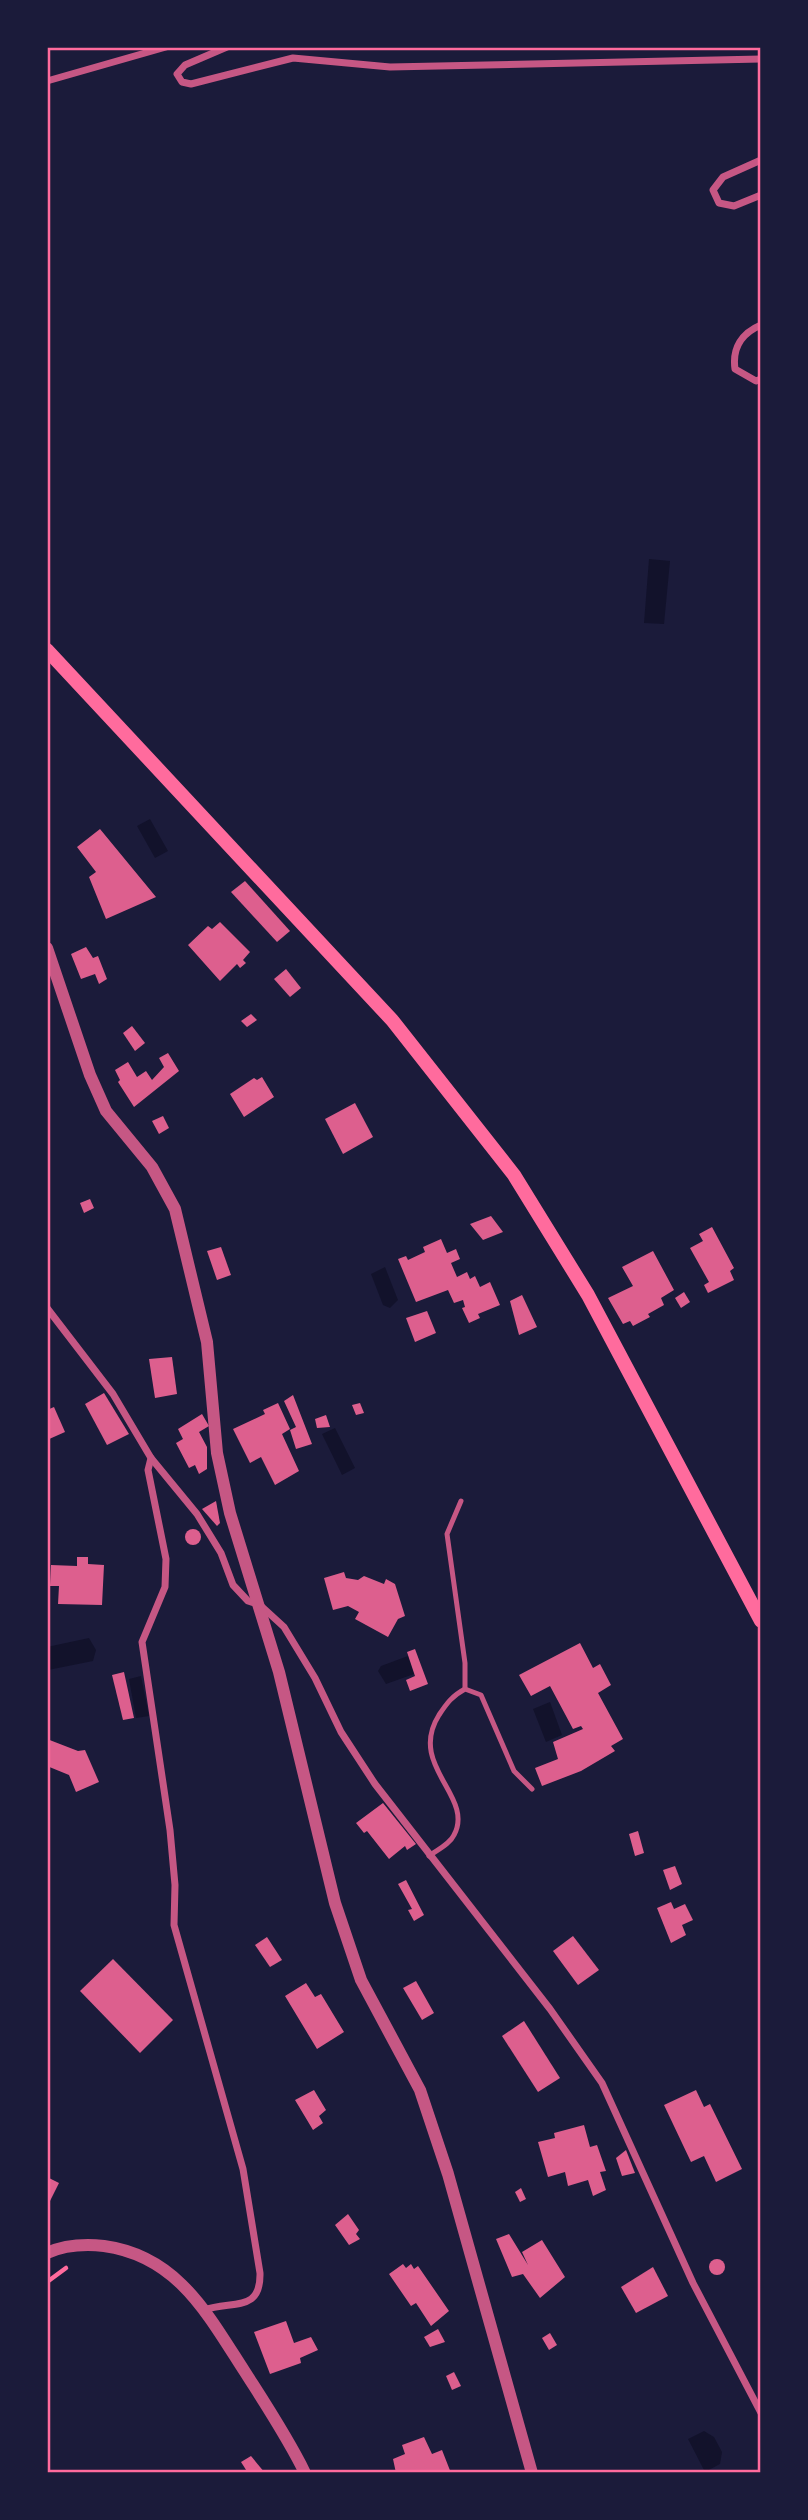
<svg xmlns="http://www.w3.org/2000/svg" width="808" height="2520" font-family="Barlow,sans-serif">
  <style>
    .water { fill: #12122b }
    .building { fill: #dd5f8e }
    .lines { fill: none; stroke-linecap: round; stroke-linejoin: round }
    .path { stroke: #ff6b9d; stroke-width: 4.5 }
    .service { stroke: #c65784; stroke-width: 5 }
    .minor { stroke: #c65784; stroke-width: 7 }
    .tertiary { stroke: #c65784; stroke-width: 12 }
    .secondary { stroke: #ff6b9d; stroke-width: 14 }
    .neatline { fill: none; stroke: #ff6b9d; stroke-width: 2.5 }
  </style>
  <rect width="100%" height="100%" fill="#1b1b3a"/>
  <g class="water">
    <path d="M 649,559 L 670,561 L 664,624 L 644,623 Z"/>
    <path d="M 150,819 L 168,851 L 155,858 L 137,826 Z"/>
    <path d="M 385,1267 L 398,1300 L 390,1308 L 383,1305 L 371,1274 Z"/>
    <path d="M 335,1428 L 355,1468 L 342,1475 L 322,1434 Z"/>
    <path d="M 89,1638 L 96,1650 L 93,1661 L 48,1670 L 47,1647 Z"/>
    <path d="M 408,1656 L 414,1674 L 386,1684 L 378,1671 L 381,1666 Z"/>
    <path d="M 141,1676 L 149,1716 L 136,1718 L 129,1679 Z"/>
    <path d="M 550,1702 L 562,1735 L 546,1742 L 533,1709 Z"/>
    <path d="M 704,2431 L 714,2437 L 722,2452 L 720,2464 L 705,2472 L 688,2439 Z"/>
  </g>
  <g class="building">
    <path d="M 100,829 L 156,897 L 106,919 L 89,877 L 96,872 L 77,847 Z"/>
    <path d="M 245,881 L 290,931 L 277,942 L 231,892 Z"/>
    <path d="M 220,922 L 250,952 L 243,960 L 246,963 L 240,968 L 237,964 L 220,981 L 188,945 L 208,926 L 212,929 Z"/>
    <path d="M 86,947 L 93,958 L 98,956 L 107,979 L 99,984 L 95,974 L 81,979 L 71,954 Z"/>
    <path d="M 286,969 L 301,988 L 290,997 L 274,979 Z"/>
    <path d="M 251,1014 L 257,1020 L 247,1027 L 241,1021 Z"/>
    <path d="M 132,1026 L 145,1043 L 135,1051 L 123,1033 Z"/>
    <path d="M 168,1053 L 179,1071 L 134,1107 L 118,1082 L 120,1080 L 115,1070 L 128,1062 L 137,1077 L 146,1071 L 152,1080 L 164,1067 L 159,1058 Z"/>
    <path d="M 262,1077 L 274,1097 L 244,1117 L 230,1094 L 254,1078 L 257,1080 Z"/>
    <path d="M 355,1103 L 373,1137 L 343,1154 L 325,1119 Z"/>
    <path d="M 163,1116 L 169,1128 L 159,1134 L 152,1121 Z"/>
    <path d="M 90,1199 L 94,1208 L 84,1213 L 80,1203 Z"/>
    <path d="M 491,1216 L 503,1232 L 483,1240 L 470,1224 Z"/>
    <path d="M 712,1227 L 734,1268 L 730,1271 L 734,1280 L 708,1293 L 704,1285 L 709,1282 L 690,1248 L 703,1241 L 699,1234 Z"/>
    <path d="M 441,1239 L 447,1253 L 456,1249 L 460,1259 L 451,1263 L 457,1277 L 467,1272 L 470,1279 L 475,1276 L 480,1287 L 490,1282 L 500,1305 L 478,1314 L 480,1318 L 469,1323 L 462,1308 L 465,1307 L 463,1300 L 454,1303 L 448,1290 L 416,1302 L 398,1259 L 406,1256 L 408,1260 L 425,1252 L 423,1247 Z"/>
    <path d="M 221,1247 L 231,1275 L 217,1280 L 207,1251 Z"/>
    <path d="M 653,1251 L 674,1290 L 661,1298 L 664,1305 L 648,1314 L 650,1317 L 633,1326 L 630,1321 L 623,1324 L 608,1298 L 633,1286 L 622,1267 Z"/>
    <path d="M 684,1292 L 690,1302 L 681,1308 L 675,1298 Z"/>
    <path d="M 522,1295 L 537,1327 L 519,1335 L 510,1301 Z"/>
    <path d="M 427,1311 L 436,1333 L 415,1342 L 406,1318 Z"/>
    <path d="M 172,1357 L 177,1394 L 155,1398 L 149,1359 Z"/>
    <path d="M 104,1393 L 129,1434 L 107,1445 L 85,1404 Z"/>
    <path d="M 293,1395 L 312,1444 L 296,1449 L 290,1430 L 296,1427 L 284,1401 Z"/>
    <path d="M 278,1403 L 290,1429 L 282,1434 L 299,1471 L 275,1485 L 261,1457 L 250,1463 L 233,1429 L 265,1414 L 263,1410 Z"/>
    <path d="M 360,1403 L 364,1413 L 356,1415 L 352,1405 Z"/>
    <path d="M 54,1407 L 65,1432 L 47,1440 L 47,1410 Z"/>
    <path d="M 202,1414 L 209,1426 L 199,1432 L 207,1447 L 207,1469 L 199,1474 L 195,1465 L 189,1468 L 176,1443 L 183,1439 L 178,1429 Z"/>
    <path d="M 326,1415 L 330,1427 L 317,1428 L 315,1419 Z"/>
    <path d="M 216,1501 L 220,1523 L 217,1526 L 202,1509 Z"/>
    <circle cx="193" cy="1537" r="8"/>
    <path d="M 77,1557 L 88,1557 L 88,1564 L 104,1565 L 102,1605 L 58,1604 L 59,1586 L 50,1586 L 51,1565 L 77,1566 Z"/>
    <path d="M 344,1572 L 346,1578 L 358,1580 L 364,1576 L 384,1584 L 386,1579 L 395,1584 L 405,1616 L 398,1619 L 388,1637 L 355,1619 L 359,1612 L 348,1606 L 333,1610 L 324,1578 Z"/>
    <path d="M 580,1643 L 593,1668 L 600,1664 L 611,1685 L 598,1693 L 623,1739 L 611,1746 L 615,1751 L 581,1771 L 542,1786 L 535,1768 L 558,1759 L 553,1742 L 583,1729 L 581,1726 L 573,1729 L 550,1686 L 531,1696 L 519,1675 Z"/>
    <path d="M 415,1649 L 428,1684 L 410,1691 L 406,1680 L 415,1676 L 407,1652 Z"/>
    <path d="M 124,1672 L 134,1718 L 123,1720 L 112,1675 Z"/>
    <path d="M 47,1739 L 78,1751 L 85,1750 L 99,1782 L 76,1792 L 69,1775 L 47,1766 Z"/>
    <path d="M 383,1803 L 416,1844 L 407,1850 L 405,1846 L 389,1859 L 367,1831 L 364,1833 L 356,1823 Z"/>
    <path d="M 638,1831 L 644,1853 L 635,1856 L 629,1834 Z"/>
    <path d="M 675,1866 L 682,1884 L 670,1890 L 663,1870 Z"/>
    <path d="M 406,1880 L 424,1915 L 414,1921 L 408,1910 L 412,1909 L 398,1884 Z"/>
    <path d="M 671,1902 L 674,1909 L 685,1904 L 693,1920 L 682,1925 L 686,1935 L 671,1943 L 657,1908 Z"/>
    <path d="M 573,1936 L 599,1970 L 578,1985 L 553,1951 Z"/>
    <path d="M 267,1937 L 282,1960 L 270,1967 L 255,1945 Z"/>
    <path d="M 113,1959 L 173,2020 L 140,2053 L 80,1991 Z"/>
    <path d="M 416,1981 L 434,2013 L 422,2020 L 403,1988 Z"/>
    <path d="M 306,1983 L 315,1997 L 321,1994 L 344,2032 L 317,2049 L 285,1996 Z"/>
    <path d="M 524,2021 L 560,2078 L 538,2092 L 502,2036 Z"/>
    <path d="M 314,2090 L 326,2110 L 319,2116 L 323,2123 L 313,2130 L 295,2100 Z"/>
    <path d="M 696,2090 L 704,2107 L 710,2104 L 742,2169 L 716,2182 L 704,2156 L 691,2162 L 664,2105 Z"/>
    <path d="M 584,2125 L 590,2147 L 597,2145 L 606,2171 L 600,2172 L 606,2190 L 593,2196 L 588,2180 L 568,2186 L 565,2172 L 548,2177 L 538,2142 L 555,2138 L 554,2133 Z"/>
    <path d="M 626,2150 L 635,2173 L 622,2176 L 616,2158 Z"/>
    <path d="M 47,2177 L 59,2183 L 47,2207 Z"/>
    <path d="M 521,2188 L 526,2199 L 520,2202 L 515,2192 Z"/>
    <path d="M 348,2214 L 359,2230 L 356,2234 L 360,2239 L 349,2245 L 335,2225 Z"/>
    <path d="M 509,2234 L 528,2265 L 522,2252 L 542,2240 L 565,2277 L 540,2298 L 523,2274 L 512,2277 L 496,2239 Z"/>
    <circle cx="717" cy="2267" r="8"/>
    <path d="M 403,2264 L 406,2268 L 411,2264 L 414,2269 L 418,2266 L 449,2311 L 431,2326 L 416,2303 L 411,2306 L 389,2274 Z"/>
    <path d="M 653,2267 L 668,2296 L 636,2313 L 621,2287 Z"/>
    <path d="M 286,2321 L 294,2343 L 311,2337 L 318,2350 L 300,2358 L 301,2363 L 270,2374 L 254,2332 Z"/>
    <path d="M 438,2329 L 445,2342 L 430,2347 L 424,2337 Z"/>
    <path d="M 550,2333 L 557,2345 L 549,2350 L 542,2338 Z"/>
    <path d="M 454,2372 L 461,2386 L 452,2390 L 446,2376 Z"/>
    <path d="M 424,2437 L 432,2454 L 442,2450 L 451,2473 L 396,2473 L 393,2459 L 405,2454 L 402,2445 Z"/>
    <path d="M 251,2456 L 265,2473 L 248,2473 L 241,2462 Z"/>
  </g>
  <g class="lines">
    <path class="path" d="M 47,2282 L 66,2268"/>
    <g class="service">
      <path d="M 461,1501 L 447,1534 L 465,1663 L 465,1689"/>
      <path d="M 429,1856 C 437,1850 450,1844 454,1835 C 475,1796 407,1766 439,1715 C 447,1703 452,1696 465,1689 L 481,1695 L 514,1771 L 532,1789"/>
    </g>
    <g class="minor">
      <path d="M 227,47 L 185,65 L 177,74 L 182,82 L 191,84 L 293,58 L 390,67 L 761,59"/>
      <path d="M 47,81 L 166,47"/>
      <path d="M 761,160 L 723,177 L 713,190 L 719,203 L 734,206 L 761,195"/>
      <path d="M 761,325 C 742,333 732,348 735,369 L 756,381 L 761,379"/>
      <path d="M 47,1308 L 113,1394 L 151,1458 L 148,1470 L 166,1559 L 165,1587 L 142,1642 L 170,1830 L 175,1885 L 174,1925 L 243,2169 L 260,2273 C 261,2313 232,2300 204,2310"/>
      <path d="M 151,1458 L 197,1514 L 221,1553 L 233,1585 L 248,1601 L 260,1605 L 284,1627 L 315,1678 L 341,1732 L 375,1784 L 550,2009 L 602,2083 L 693,2283 L 761,2413"/>
    </g>
    <g class="tertiary">
      <path d="M 47,948 L 90,1075 L 106,1111 L 152,1167 L 175,1209 L 207,1342 L 217,1453 L 230,1513 L 279,1672 L 335,1903 L 361,1980 L 420,2090 L 448,2174 L 532,2473"/>
      <path d="M 47,2253 C 65,2245 85,2244 104,2246 C 178,2256 208,2315 245,2372 C 266,2405 288,2438 305,2473"/>
    </g>
    <path class="secondary" d="M 47,650 L 392,1020 L 514,1175 L 588,1295 L 761,1621"/>
  </g>
  <rect width="808" height="2520" fill="none" stroke="#1b1b3a" stroke-width="98"/>
  <rect x="49" y="49" width="710" height="2422" class="neatline"/>
</svg>
